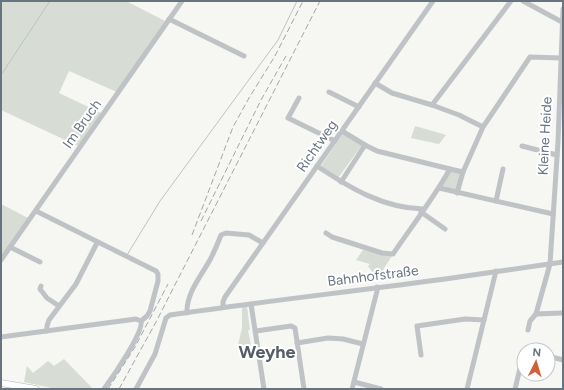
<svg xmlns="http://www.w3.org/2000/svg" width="564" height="390" font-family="Figtree,sans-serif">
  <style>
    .green { fill: #d7dcd4 }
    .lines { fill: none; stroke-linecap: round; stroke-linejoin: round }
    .stream { stroke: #bac3c8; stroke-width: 1 }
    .major-casing { stroke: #b3b7ba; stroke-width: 7 }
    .minor { stroke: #bfc3c6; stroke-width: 5 }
    .major { stroke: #fff; stroke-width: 6 }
    .rail { stroke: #a1a6ab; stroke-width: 1; stroke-dasharray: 6 3; stroke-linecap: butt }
    .labels { text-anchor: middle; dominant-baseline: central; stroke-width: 4; stroke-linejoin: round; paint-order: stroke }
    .street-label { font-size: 14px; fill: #687581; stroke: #fff }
    .district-label { font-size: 18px; font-weight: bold; fill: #555e67; stroke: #fff }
  </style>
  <rect width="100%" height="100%" fill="#f6f6f3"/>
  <g class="green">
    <path d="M 1,1 L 126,1 L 165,21 L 117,92 L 69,71 L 59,93 L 101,113 L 78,146 L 1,110 Z"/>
    <path d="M 415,126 L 446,135 L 439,144 L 411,138 Z"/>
    <path d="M 344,132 L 362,145 L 338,178 L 321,166 Z"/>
    <path d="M 450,170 L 462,172 L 457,192 L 440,188 Z"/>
    <path d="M 1,204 L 28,218 L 1,256 Z"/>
    <path d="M 363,250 L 387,256 L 392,256 L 377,279 L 368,266 L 370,264 L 356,260 Z"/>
    <path d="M 242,306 L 247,306 L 250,330 L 248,330 L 251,345 L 238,345 L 242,328 Z"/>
    <path d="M 64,359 L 93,389 L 56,389 L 24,382 L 27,366 L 33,373 L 48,361 L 54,366 Z"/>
  </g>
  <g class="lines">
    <g class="stream">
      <path d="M 1,75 L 50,1"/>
      <path d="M 127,255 L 160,201 L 278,40 L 297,1"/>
    </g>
    <defs>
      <path id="major" d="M 1,383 L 36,389"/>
    </defs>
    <use href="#major" class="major-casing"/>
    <g class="minor">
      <path d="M 523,1 L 562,22"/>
      <path d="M 563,9 L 558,142 L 550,264 L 536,314 L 563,313"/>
      <path d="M 169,19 L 244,56"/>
      <path d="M 375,83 L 392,93 L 432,105 L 459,115 L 483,127"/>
      <path d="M 329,92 L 359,107"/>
      <path d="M 299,98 L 288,118 L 335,141"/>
      <path d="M 432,105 L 511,1"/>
      <path d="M 342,131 L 365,145 L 377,151 L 450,169"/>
      <path d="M 522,146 L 557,155"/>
      <path d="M 317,166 C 350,188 383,208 423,209"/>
      <path d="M 341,182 L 365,145"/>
      <path d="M 439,188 L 553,214"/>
      <path d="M 457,193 L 463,172 L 483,127 L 530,57 L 561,58"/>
      <path d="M 496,201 L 503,169"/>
      <path d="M 36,211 L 156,271 L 158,274 L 158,281 L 150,311 L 147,316 L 141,321"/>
      <path d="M 421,212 L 445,229"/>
      <path d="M 326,233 L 332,237 L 382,253 L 393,254 C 412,226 433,199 450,169 L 463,172"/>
      <path d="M 10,247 L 40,262"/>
      <path d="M 1,260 L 182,1"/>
      <path d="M 41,286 L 40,289 L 47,298 L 59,306"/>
      <path d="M 251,304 L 264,389"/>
      <path d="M 223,307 L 223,302 L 225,297 L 433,1"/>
      <path d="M 187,313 C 186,293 202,275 211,258 C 215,250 218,243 221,235 L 226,233 L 249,235 L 263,243"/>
      <path d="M 528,330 L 530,321 L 536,314"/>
      <path d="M 47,331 L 47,326 L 49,320 L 76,284 L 97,243"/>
      <path d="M 256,331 L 291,326 L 295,328 L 304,389"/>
      <path d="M 1,337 L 136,319 L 141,321"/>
      <path d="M 297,343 L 328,338 L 343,339 L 363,344"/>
      <path d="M 421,355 L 417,326 L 465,319 L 484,320"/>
      <path d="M 548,356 L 563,360"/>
      <path d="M 354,382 L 381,389"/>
      <path d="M 104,389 C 112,378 144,332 141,321"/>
      <path d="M 136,389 L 155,354 L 166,318 L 170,315 C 264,301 358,291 452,278 C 489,273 526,267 563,262"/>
      <path d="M 352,389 L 377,291 L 377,287"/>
      <path d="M 467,389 L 496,271"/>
      <path d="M 515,389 L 522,360 L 524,358"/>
    </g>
    <use href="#major" class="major"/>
    <g class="rail">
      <path d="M 201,221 L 261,100 L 286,56"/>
      <path d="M 192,235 L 233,127 L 249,98 L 275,56 L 303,1"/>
      <path d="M 108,389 L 135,347 L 168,284"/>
      <path d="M 119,389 L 156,322 L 320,1"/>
    </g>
  </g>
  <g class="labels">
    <g class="street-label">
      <text transform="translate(82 124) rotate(-55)">Im Bruch</text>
      <text transform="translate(545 136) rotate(-87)">Kleine Heide</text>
      <text transform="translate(317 146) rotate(-55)">Richtweg</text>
      <text transform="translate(373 276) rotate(-7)">Bahnhofstraße</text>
    </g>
    <g class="district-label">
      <text x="267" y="352">Weyhe</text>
    </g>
  </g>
  <rect width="564" height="390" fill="none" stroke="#687581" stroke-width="4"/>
  <g transform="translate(536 362) rotate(5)"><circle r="19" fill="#ffffff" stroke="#c3c8cd"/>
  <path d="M0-3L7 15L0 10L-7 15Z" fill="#d06038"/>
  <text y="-6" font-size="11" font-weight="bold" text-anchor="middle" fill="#687581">N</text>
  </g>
</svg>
